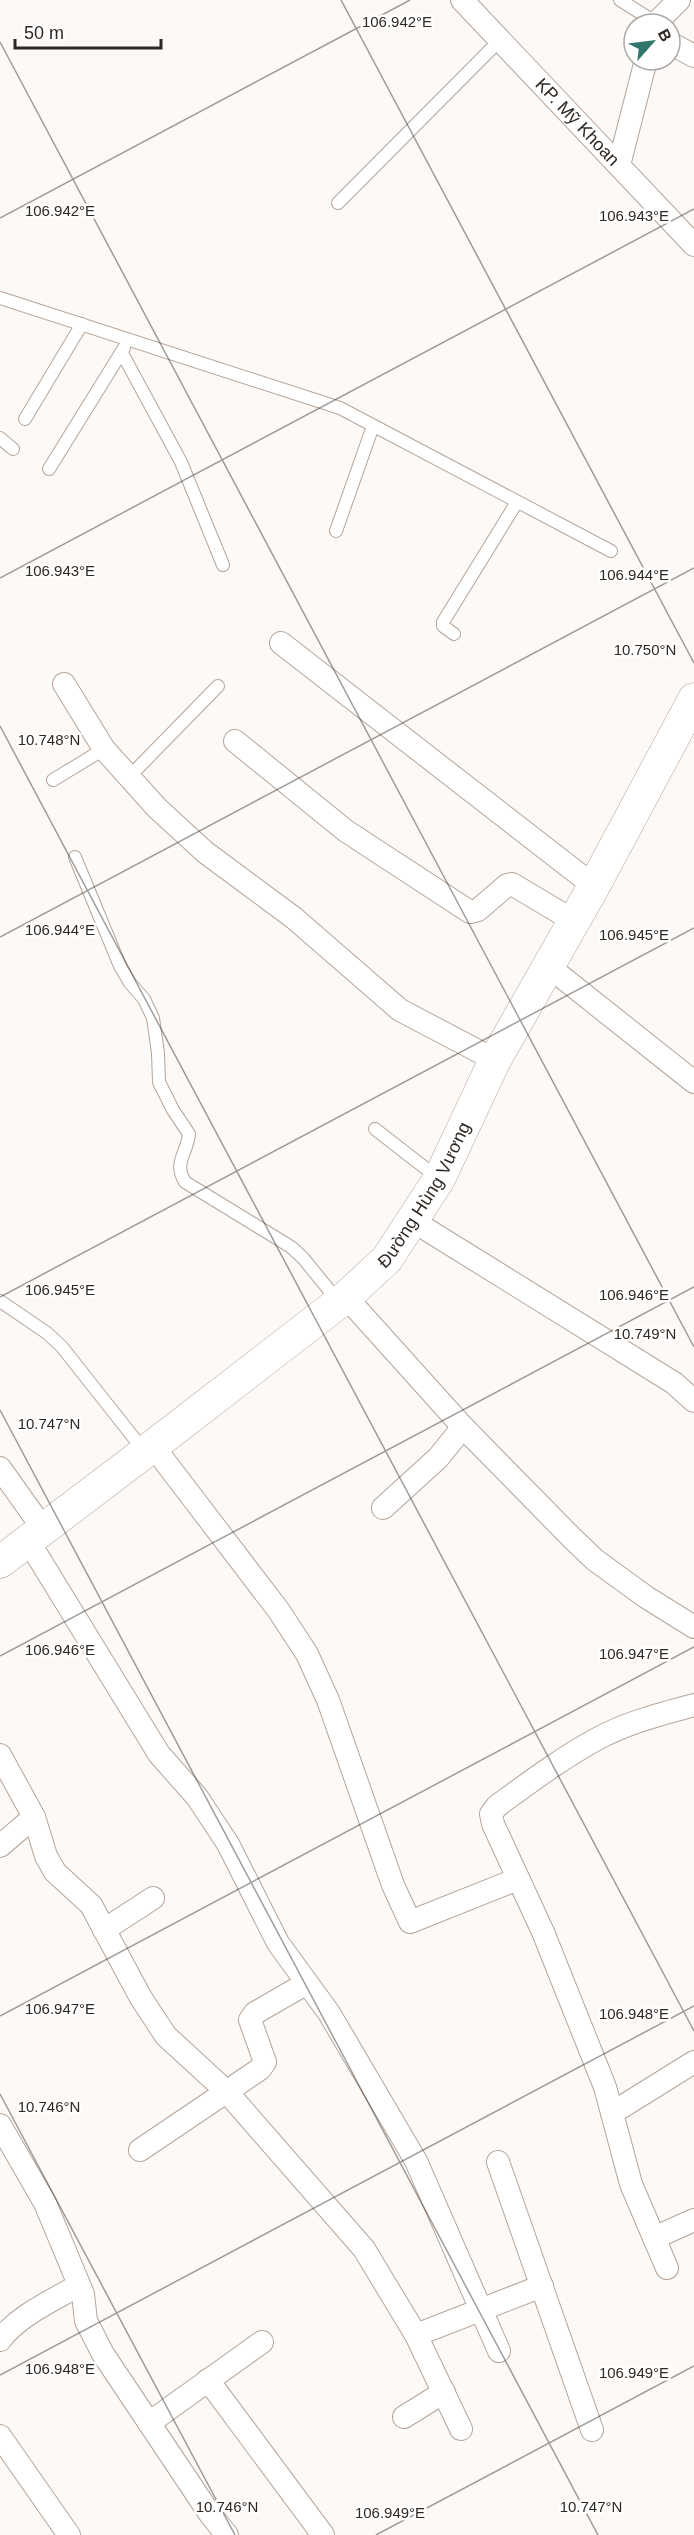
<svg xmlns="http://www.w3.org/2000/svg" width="694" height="2535" font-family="Arial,sans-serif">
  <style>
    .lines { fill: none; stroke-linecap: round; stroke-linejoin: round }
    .lane-casing { stroke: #b7a498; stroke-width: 14 }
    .street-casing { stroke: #b7a498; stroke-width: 24 }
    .secondary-casing { stroke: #b7a498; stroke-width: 33 }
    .lane { stroke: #fff; stroke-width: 12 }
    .street { stroke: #fff; stroke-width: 22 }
    .secondary { stroke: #fff; stroke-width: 32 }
    .ticks { fill: none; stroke: #2f2823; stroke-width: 1.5; stroke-opacity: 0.45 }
    .labels { text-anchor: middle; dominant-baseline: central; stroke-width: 5; stroke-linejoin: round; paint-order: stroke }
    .street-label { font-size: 18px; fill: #2f2823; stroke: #fff }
    .ticks-label { font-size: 15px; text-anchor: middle; fill: #2f2823; stroke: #fff; stroke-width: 5; stroke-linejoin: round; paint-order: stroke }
  </style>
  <rect width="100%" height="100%" fill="#fdf9f6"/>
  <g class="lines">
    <defs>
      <g id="lane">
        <path d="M 620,0 L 655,22"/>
        <path d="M 338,203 L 500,40"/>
        <path d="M 0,298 L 340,408 L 611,551"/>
        <path d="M 122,353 L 181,462 L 223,565"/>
        <path d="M 25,419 L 82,324"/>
        <path d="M 0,438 L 13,449"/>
        <path d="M 49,469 L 124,348"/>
        <path d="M 336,531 L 373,426"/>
        <path d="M 454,634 L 443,626 L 443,622 L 517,502"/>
        <path d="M 130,776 L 218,686"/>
        <path d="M 53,780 L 104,749"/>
        <path d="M 75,857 L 120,966 L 130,983 L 144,999 L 153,1018 L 158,1053 L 159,1082 L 173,1110 L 189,1134 C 187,1154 173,1162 185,1182 L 291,1247 L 303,1258 L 338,1301"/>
        <path d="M 375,1129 L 438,1178"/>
        <path d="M 0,1301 L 47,1333 L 62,1347 L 145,1452"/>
      </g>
      <g id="street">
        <path id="s1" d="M 462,0 L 694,245"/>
        <path d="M 655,24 L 679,0"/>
        <path d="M 670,43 L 694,56"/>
        <path d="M 619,165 L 646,60"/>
        <path d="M 281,643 L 594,886"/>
        <path d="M 64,684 L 104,749 L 157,808 L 205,852 L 294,918 L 400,1010 L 495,1060"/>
        <path d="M 235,741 L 346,831 L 470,912 L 478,910 L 507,885 L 512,884 L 574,921"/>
        <path d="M 548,966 L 694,1082"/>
        <path d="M 413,1221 L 674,1383 L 694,1401"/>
        <path d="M 346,1297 L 463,1427 L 571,1537 L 595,1560 L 646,1597 L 694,1627"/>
        <path d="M 153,1446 L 279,1611 L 307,1654 L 328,1700 L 393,1885 L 410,1922 L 518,1879"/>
        <path d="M 0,1468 L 44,1530"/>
        <path d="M 383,1508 L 438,1458 L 463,1427"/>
        <path d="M 29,1542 L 159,1754 L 197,1797 L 228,1844 L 278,1943 L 329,2013 L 416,2161 L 499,2351"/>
        <path d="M 0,1755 L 34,1817 L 46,1856 L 55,1872 L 91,1905 L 141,1998 L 166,2036 L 227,2092 L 364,2249 L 416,2335 L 461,2429"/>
        <path d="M 0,1846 L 34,1817"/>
        <path d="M 104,1930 L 153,1898"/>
        <path d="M 612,2113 L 694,2062"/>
        <path d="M 0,2125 L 45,2203 L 83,2294 L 86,2321 L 103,2354 L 210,2514 L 227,2535"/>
        <path d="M 140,2150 L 260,2069 L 265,2062 L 250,2020 L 255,2013 L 307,1983"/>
        <path d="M 498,2162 L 592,2430"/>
        <path d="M 654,2238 L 694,2220"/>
        <path d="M 667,2268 L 631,2184 L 605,2087 L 543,1932 L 493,1824 L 491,1814 L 497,1806 C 530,1782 562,1758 597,1739 C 628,1722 661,1714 694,1705"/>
        <path d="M 416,2335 L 542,2286"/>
        <path d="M 0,2340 C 19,2315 52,2301 79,2285"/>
        <path d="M 208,2380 L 323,2535"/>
        <path d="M 404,2417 L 444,2392"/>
        <path d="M 149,2423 L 262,2342"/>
        <path d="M 0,2436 L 69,2535"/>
      </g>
      <g id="secondary">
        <path id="s2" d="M 0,1562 L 153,1446 L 346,1297 L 387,1259 L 439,1179 L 495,1060 L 594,886 L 694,699"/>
      </g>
    </defs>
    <use href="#lane" class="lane-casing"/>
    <use href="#street" class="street-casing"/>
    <use href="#secondary" class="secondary-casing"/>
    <use href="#lane" class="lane"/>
    <use href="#street" class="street"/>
    <use href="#secondary" class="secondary"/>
  </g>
  <path class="ticks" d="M 341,0 L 694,663M 0,42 L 694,1347M 0,218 L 410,0M 0,578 L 694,209M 0,726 L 694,2031M 0,937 L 694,568M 0,1297 L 694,928M 0,1410 L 598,2535M 0,1656 L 694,1287M 0,2016 L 694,1647M 0,2094 L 235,2535M 0,2375 L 694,2006M 376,2535 L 694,2366"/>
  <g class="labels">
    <g class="street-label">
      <text stroke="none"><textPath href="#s1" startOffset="168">KP. Mỹ Khoan</textPath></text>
      <text stroke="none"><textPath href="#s2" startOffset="566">Đường Hùng Vương</textPath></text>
    </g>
  </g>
  <g class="ticks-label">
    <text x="397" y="27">106.942°E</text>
    <text x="60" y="216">106.942°E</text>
    <text x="634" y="221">106.943°E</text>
    <text x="60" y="576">106.943°E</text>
    <text x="634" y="580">106.944°E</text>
    <text x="645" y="655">10.750°N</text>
    <text x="49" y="745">10.748°N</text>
    <text x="60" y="935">106.944°E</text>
    <text x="634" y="940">106.945°E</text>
    <text x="60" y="1295">106.945°E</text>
    <text x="634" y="1300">106.946°E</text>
    <text x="645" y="1339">10.749°N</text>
    <text x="49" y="1429">10.747°N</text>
    <text x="60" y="1655">106.946°E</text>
    <text x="634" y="1659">106.947°E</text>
    <text x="60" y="2014">106.947°E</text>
    <text x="634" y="2019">106.948°E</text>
    <text x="49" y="2112">10.746°N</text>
    <text x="60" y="2374">106.948°E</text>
    <text x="634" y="2378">106.949°E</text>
    <text x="227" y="2512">10.746°N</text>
    <text x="591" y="2512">10.747°N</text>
    <text x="390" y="2518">106.949°E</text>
  </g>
  <g transform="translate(652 42) rotate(62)"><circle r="28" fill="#ffffff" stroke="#aca9a7" stroke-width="1.5"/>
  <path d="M0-4.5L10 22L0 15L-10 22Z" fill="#30766b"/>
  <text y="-9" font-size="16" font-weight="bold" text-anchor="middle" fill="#2f2823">B</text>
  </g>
  <path d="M15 39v9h146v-9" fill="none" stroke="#2f2823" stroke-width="3"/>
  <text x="24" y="39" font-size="18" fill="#2f2823" stroke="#ffffff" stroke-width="4.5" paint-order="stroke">50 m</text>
</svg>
